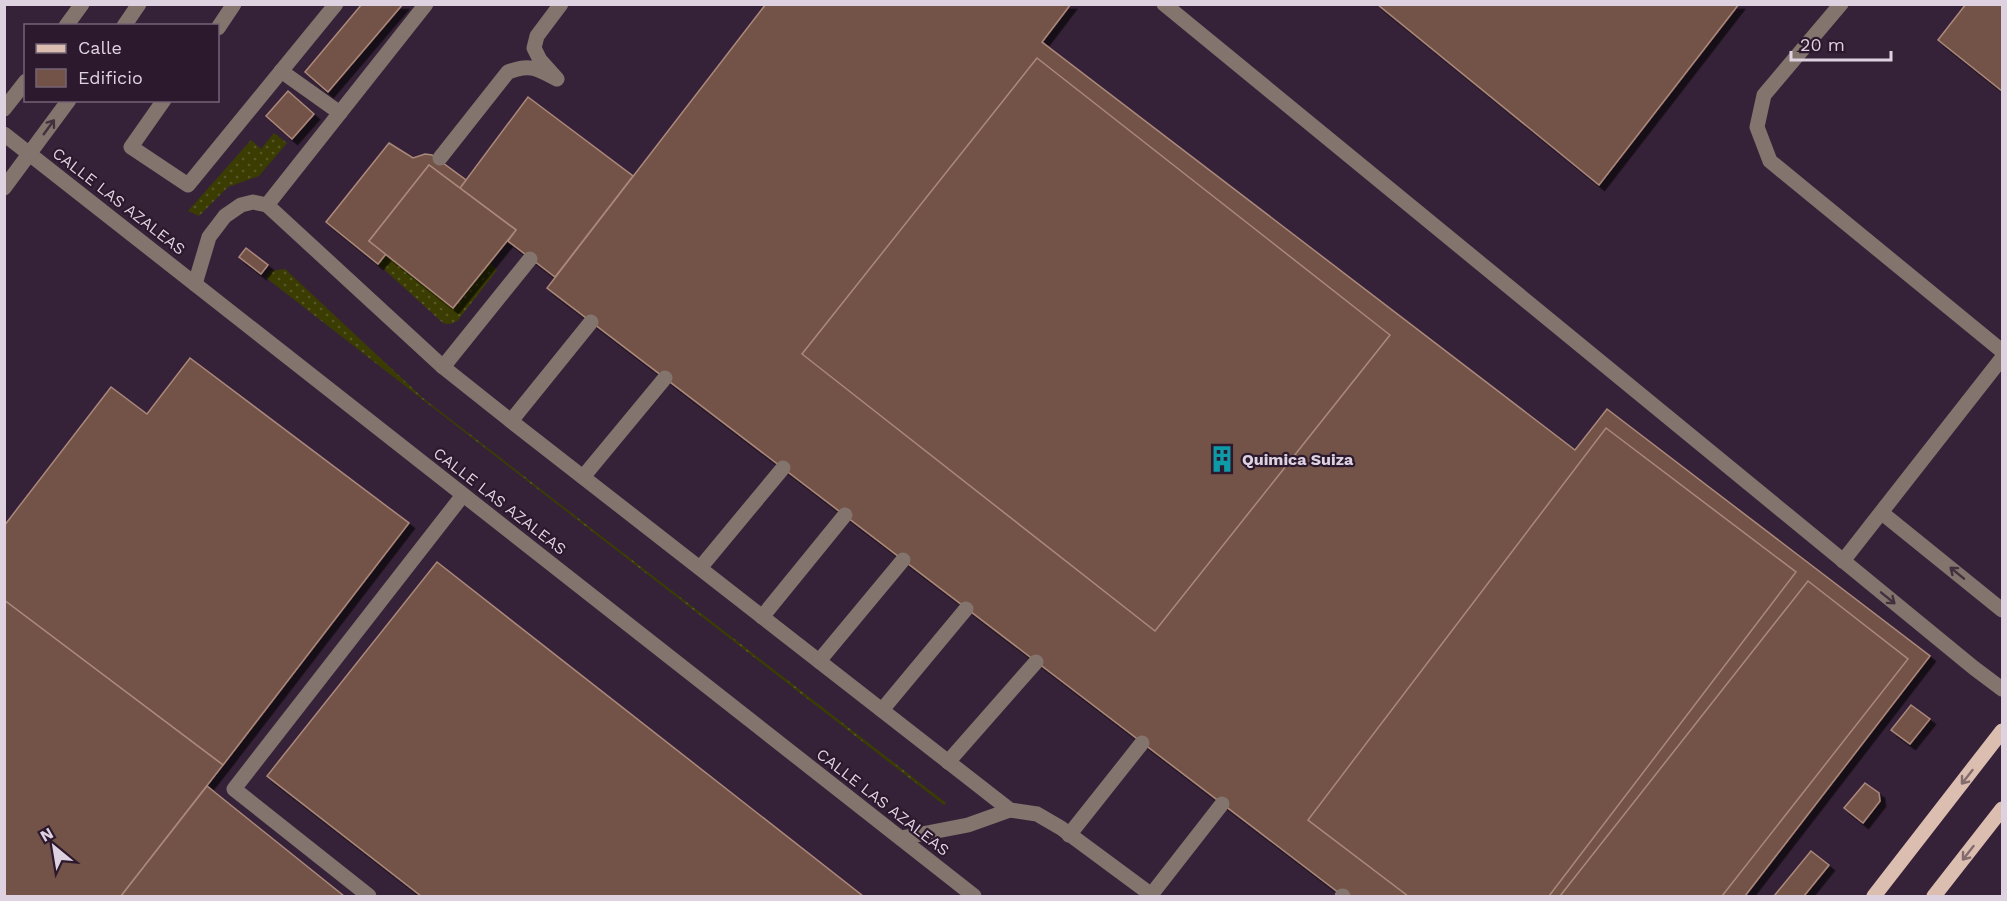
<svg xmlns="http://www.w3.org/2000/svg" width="2007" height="901" font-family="'Work Sans',sans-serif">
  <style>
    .garden { fill: url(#garden-dots) }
    .building { fill: #735347; stroke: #ab887b; stroke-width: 1.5; filter: url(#shadow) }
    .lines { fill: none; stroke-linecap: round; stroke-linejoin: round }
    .minor { stroke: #83746d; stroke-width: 15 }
    .major { stroke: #dbbeaf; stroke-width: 15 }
    .oneway { stroke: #42303e }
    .oneway2 { stroke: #846c6e }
    .labels { text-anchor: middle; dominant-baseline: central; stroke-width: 4.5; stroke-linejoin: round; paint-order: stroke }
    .street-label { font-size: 16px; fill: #dfd2e0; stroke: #2c192e }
    .poi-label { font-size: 16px; font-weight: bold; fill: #dfd2e0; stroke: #2c192e; text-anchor: start }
  </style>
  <defs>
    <pattern id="garden-dots" width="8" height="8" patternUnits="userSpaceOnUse" patternTransform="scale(1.5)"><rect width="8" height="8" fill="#3a3c02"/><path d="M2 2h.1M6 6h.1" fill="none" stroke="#565727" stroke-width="1.8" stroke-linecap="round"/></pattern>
    <filter id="shadow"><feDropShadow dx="5.5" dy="5.5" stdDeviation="0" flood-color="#0009"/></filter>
  </defs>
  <rect width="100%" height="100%" fill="#362238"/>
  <g class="garden">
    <path d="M 274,133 L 287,143 L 259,176 L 228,187 L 199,216 L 188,211 L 251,140 L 261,149 Z"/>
    <path d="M 386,254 L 453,307 L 490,263 L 497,270 L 458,320 C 453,324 449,325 443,323 L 378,264 Z"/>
    <path d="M 285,269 L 423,398 L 946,803 L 944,805 L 265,277 L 270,271 Z"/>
  </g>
  <g class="building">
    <path d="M 362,4 L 403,4 L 328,92 L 305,72 Z"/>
    <path d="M 766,4 L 1071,4 L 1042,42 L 1575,450 L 1607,409 L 1930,656 L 1745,896 L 1343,896 L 547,288 Z"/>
    <path d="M 1377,4 L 1739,4 L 1599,185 Z"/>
    <path d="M 1966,4 L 2002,4 L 2002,91 L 1938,40 Z"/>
    <path d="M 1037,58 L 1390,335 L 1155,631 L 802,354 Z"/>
    <path d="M 288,91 L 314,114 L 292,139 L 266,116 Z"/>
    <path d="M 528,97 L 633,176 L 555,277 L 508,241 L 516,230 L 460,188 Z"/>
    <path d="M 389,143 L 413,158 L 425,154 L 432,155 L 466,180 L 460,188 L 429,165 L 369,241 L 386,254 L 378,264 L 326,222 Z"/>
    <path d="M 429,165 L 516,230 L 453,308 L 369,241 Z"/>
    <path d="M 246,248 L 268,265 L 261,274 L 239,257 Z"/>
    <path d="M 190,358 L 409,523 L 223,765 L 4,600 L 4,526 L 111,387 L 147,414 Z"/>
    <path d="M 1606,428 L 1796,572 L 1549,896 L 1408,896 L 1308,820 Z"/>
    <path d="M 437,562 L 863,896 L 421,896 L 267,776 Z"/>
    <path d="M 1808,581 L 1908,659 L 1722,896 L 1560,896 Z"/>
    <path d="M 4,600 L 223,765 L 121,896 L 4,896 Z"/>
    <path d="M 1911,705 L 1930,719 L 1910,744 L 1891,730 Z"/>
    <path d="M 1865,783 L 1879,793 L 1880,801 L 1863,823 L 1844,808 Z"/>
    <path d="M 207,786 L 344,896 L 121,896 Z"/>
    <path d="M 1811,851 L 1829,865 L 1804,896 L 1774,896 Z"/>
  </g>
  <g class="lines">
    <g class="minor">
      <path d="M 1164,4 L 1974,668 L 2002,689"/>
      <path d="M 1841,4 L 1764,95 L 1757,127 L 1770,161 L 2002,351"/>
      <path d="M 66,26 L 82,4"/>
      <path d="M 124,26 L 139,4"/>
      <path d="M 218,28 L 234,4"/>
      <path d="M 281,71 L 340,113"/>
      <path d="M 164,100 L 131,147 L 188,185 L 336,4"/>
      <path d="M 4,109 L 26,81"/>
      <path d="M 4,134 L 974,896"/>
      <path d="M 440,158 L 508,72 C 530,63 538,69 557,79 L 540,60 L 534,48 L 537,36 L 561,4"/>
      <path d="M 4,188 L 69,100"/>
      <path d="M 267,205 L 443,367 L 511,421 L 1010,810 L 1037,814 L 1061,828 L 1153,896"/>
      <path d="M 195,284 L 209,237 L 225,216 L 241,205 L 253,202 L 267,205 L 426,4"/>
      <path d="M 443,367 L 530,259"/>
      <path d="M 511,421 L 591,322"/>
      <path d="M 583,477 L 665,378"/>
      <path d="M 1882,513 L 2002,610"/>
      <path d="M 1843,561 L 2002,358"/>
      <path d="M 700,568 L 783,468"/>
      <path d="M 762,617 L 845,515"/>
      <path d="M 819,661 L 903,560"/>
      <path d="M 882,710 L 966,609"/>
      <path d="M 948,762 L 1036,662"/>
      <path d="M 1069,835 L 1142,743"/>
      <path d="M 901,838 L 968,825 L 1010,810"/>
      <path d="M 1151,895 L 1222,804"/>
      <path d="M 369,896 L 234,789 L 463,495"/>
      <path d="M 1342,896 L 1343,896"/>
    </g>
    <g class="major">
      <path d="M 1874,896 L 2002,731"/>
      <path d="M 1934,896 L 2002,809"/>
    </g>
  </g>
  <defs><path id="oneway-shaft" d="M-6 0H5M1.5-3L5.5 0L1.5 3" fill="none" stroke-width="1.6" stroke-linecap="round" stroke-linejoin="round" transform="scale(1.5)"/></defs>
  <g class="oneway">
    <use href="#oneway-shaft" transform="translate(49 127) rotate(-54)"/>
    <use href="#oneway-shaft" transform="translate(1957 573) rotate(-141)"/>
    <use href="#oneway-shaft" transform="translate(1888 598) rotate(39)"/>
  </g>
  <g class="oneway2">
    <use href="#oneway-shaft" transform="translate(1967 777) rotate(128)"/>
    <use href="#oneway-shaft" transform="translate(1968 853) rotate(128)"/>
  </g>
  <defs>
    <symbol id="building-bare" viewBox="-9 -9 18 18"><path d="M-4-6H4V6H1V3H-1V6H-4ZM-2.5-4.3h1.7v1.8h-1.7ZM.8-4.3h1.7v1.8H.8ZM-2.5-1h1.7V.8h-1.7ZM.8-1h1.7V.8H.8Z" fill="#0f9aa8" stroke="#2c192e" stroke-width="2.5" paint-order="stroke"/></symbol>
  </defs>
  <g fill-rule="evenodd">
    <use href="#building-bare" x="1203" y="440" width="38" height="38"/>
  </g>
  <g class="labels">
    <g class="street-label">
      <text transform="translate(119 201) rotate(38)">CALLE LAS AZALEAS</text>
      <text transform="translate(500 501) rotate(38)">CALLE LAS AZALEAS</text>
      <text transform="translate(883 802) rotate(38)">CALLE LAS AZALEAS</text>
    </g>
    <g class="poi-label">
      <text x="1242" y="459">Quimica Suiza</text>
    </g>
  </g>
  <rect width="2007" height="901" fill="none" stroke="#dfd2e0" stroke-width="12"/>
  <rect x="24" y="24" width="195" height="78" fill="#2c192e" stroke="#746375" stroke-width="1.5"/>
  <rect x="36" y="44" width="30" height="9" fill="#dbbeaf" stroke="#746375" stroke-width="1.5"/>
  <text x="78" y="54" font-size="18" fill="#dfd2e0">Calle</text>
  <rect x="36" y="69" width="30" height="18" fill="#735347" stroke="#746375" stroke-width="1.5"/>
  <text x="78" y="84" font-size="18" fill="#dfd2e0">Edificio</text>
  <g transform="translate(54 847) rotate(330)" stroke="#2c192e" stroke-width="4.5" paint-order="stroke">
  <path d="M0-4.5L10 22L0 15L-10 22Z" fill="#dfd2e0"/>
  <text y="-9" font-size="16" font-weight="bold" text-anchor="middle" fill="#dfd2e0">N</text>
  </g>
  <path d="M1791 51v9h100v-9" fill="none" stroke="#dfd2e0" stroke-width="3"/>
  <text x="1800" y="51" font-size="18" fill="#dfd2e0" stroke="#2c192e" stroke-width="4.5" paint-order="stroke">20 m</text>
</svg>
